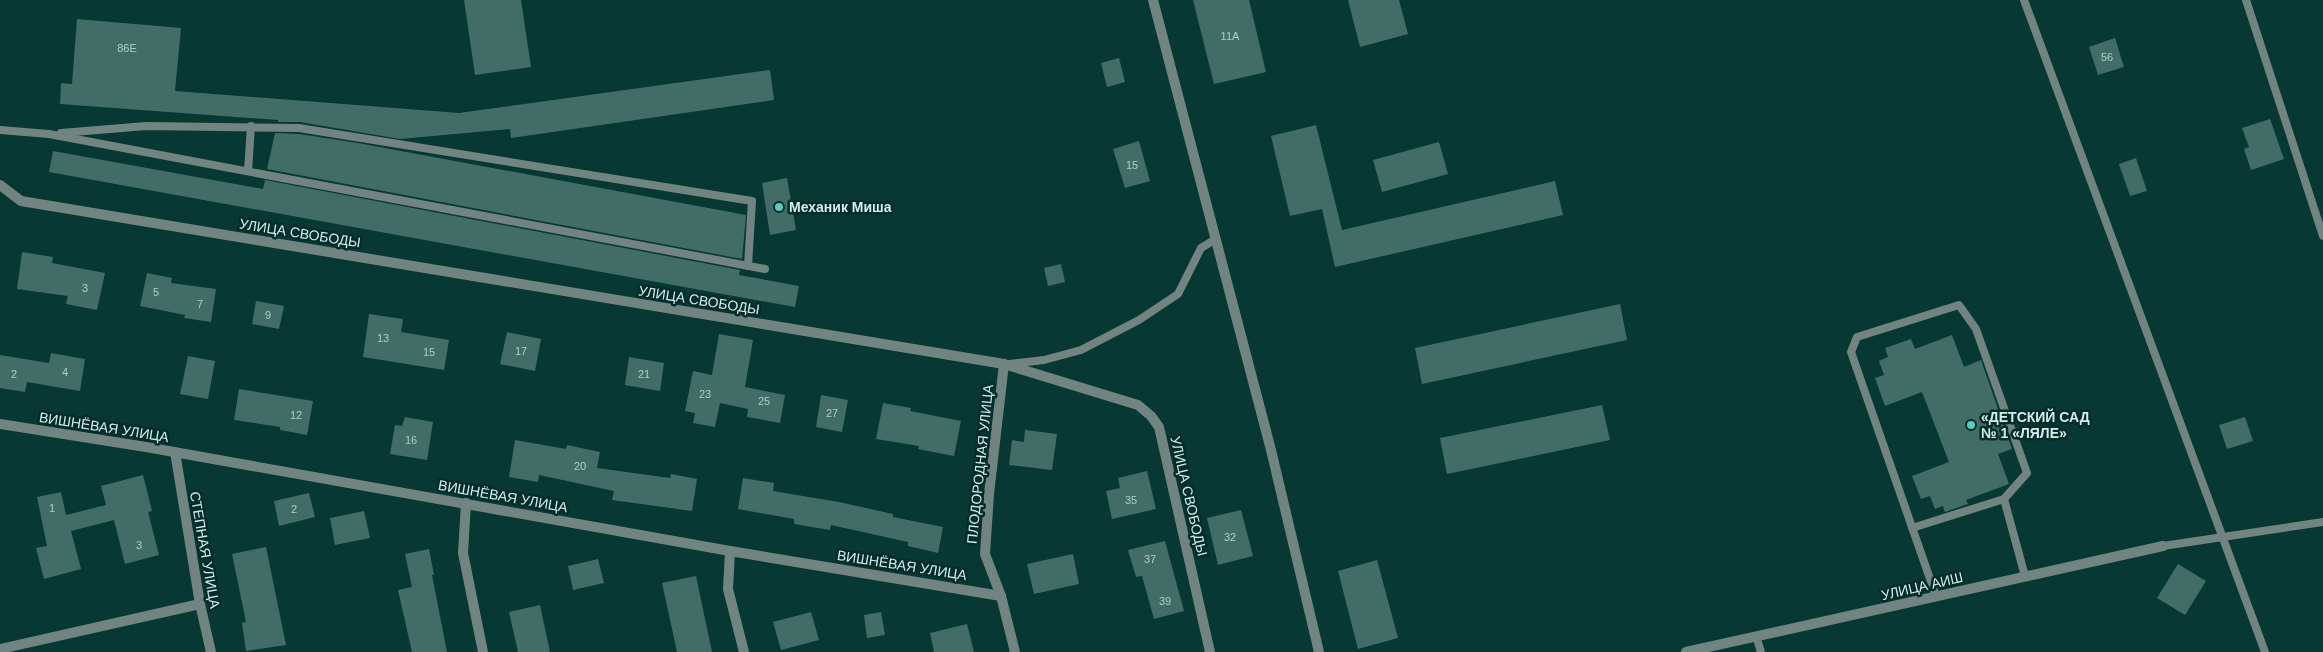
<svg xmlns="http://www.w3.org/2000/svg" width="2323" height="652" font-family="Helvetica,sans-serif">
  <style>
    .building { fill: #416d66 }
    .lines { fill: none; stroke-linecap: round; stroke-linejoin: round }
    .lane { stroke: #718481; stroke-width: 8 }
    .street { stroke: #718481; stroke-width: 10 }
    .poi-dot { fill: #58cebf; stroke: #002d29; stroke-width: 2 }
    .labels { text-anchor: middle; dominant-baseline: central; stroke-width: 5; stroke-linejoin: round; paint-order: stroke }
    .number-label { font-size: 11px; fill: #b0ccc8 }
    .poi-label { font-size: 14px; font-weight: bold; fill: #d5ece8; stroke: #002d29; text-anchor: start }
    .street-label { font-size: 14px; fill: #d5ece8; stroke: #002d29 }
  </style>
  <rect width="100%" height="100%" fill="#083833"/>
  <g class="building">
    <path d="M 464,0 L 521,0 L 531,67 L 475,75 Z"/>
    <path d="M 1193,0 L 1249,0 L 1266,72 L 1214,84 Z"/>
    <path d="M 1348,0 L 1399,0 L 1408,34 L 1360,47 Z"/>
    <path d="M 77,19 L 181,28 L 175,91 L 459,113 L 770,70 L 774,100 L 511,138 L 510,129 L 400,139 L 300,122 L 278,122 L 278,120 L 60,104 L 61,83 L 72,84 Z"/>
    <path d="M 2115,38 L 2124,67 L 2098,75 L 2089,47 Z"/>
    <path d="M 1119,58 L 1125,82 L 1107,87 L 1101,63 Z"/>
    <path d="M 2270,119 L 2284,159 L 2251,170 L 2244,149 L 2249,147 L 2242,128 Z"/>
    <path d="M 1316,125 L 1342,230 L 1555,181 L 1563,215 L 1335,267 L 1322,209 L 1290,216 L 1271,136 Z"/>
    <path d="M 275,133 L 299,134 L 358,143 L 746,215 L 742,259 L 267,169 Z"/>
    <path d="M 1139,141 L 1150,181 L 1125,188 L 1113,149 Z"/>
    <path d="M 1439,142 L 1448,174 L 1382,192 L 1373,160 Z"/>
    <path d="M 53,151 L 263,189 L 265,180 L 740,270 L 739,275 L 799,286 L 795,307 L 49,172 Z"/>
    <path d="M 2136,158 L 2147,191 L 2130,196 L 2119,164 Z"/>
    <path d="M 787,178 L 796,230 L 770,235 L 762,183 Z"/>
    <path d="M 22,252 L 53,257 L 52,263 L 105,273 L 97,310 L 66,304 L 68,296 L 17,289 Z"/>
    <path d="M 1061,264 L 1065,282 L 1048,286 L 1044,268 Z"/>
    <path d="M 147,273 L 172,278 L 171,283 L 216,289 L 211,322 L 184,318 L 185,315 L 140,306 Z"/>
    <path d="M 256,301 L 284,306 L 279,329 L 252,324 Z"/>
    <path d="M 1620,304 L 1627,340 L 1422,384 L 1415,348 Z"/>
    <path d="M 369,314 L 403,319 L 401,332 L 449,340 L 444,370 L 363,357 Z"/>
    <path d="M 507,332 L 541,339 L 535,371 L 500,364 Z"/>
    <path d="M 719,334 L 753,340 L 745,387 L 785,395 L 780,423 L 747,417 L 748,409 L 720,403 L 715,427 L 693,423 L 695,413 L 685,411 L 693,371 L 712,375 Z"/>
    <path d="M 1952,335 L 1964,367 L 1981,360 L 2012,449 L 1998,454 L 2009,484 L 1966,500 L 1968,504 L 1945,512 L 1943,506 L 1935,509 L 1930,496 L 1921,499 L 1912,476 L 1949,462 L 1922,392 L 1885,406 L 1875,378 L 1884,375 L 1879,361 L 1888,357 L 1885,348 L 1911,339 L 1915,349 Z"/>
    <path d="M 51,353 L 85,359 L 80,391 L 27,382 L 25,392 L 0,388 L 0,355 L 49,363 Z"/>
    <path d="M 188,356 L 215,361 L 208,399 L 180,394 Z"/>
    <path d="M 629,357 L 664,363 L 660,391 L 625,385 Z"/>
    <path d="M 239,389 L 313,401 L 307,435 L 280,430 L 280,427 L 234,420 Z"/>
    <path d="M 821,395 L 848,400 L 842,432 L 816,427 Z"/>
    <path d="M 883,403 L 911,408 L 910,411 L 961,421 L 954,456 L 918,449 L 919,446 L 876,439 Z"/>
    <path d="M 1602,405 L 1610,440 L 1447,474 L 1440,438 Z"/>
    <path d="M 405,417 L 433,422 L 427,460 L 390,454 L 395,425 L 402,426 Z"/>
    <path d="M 2245,417 L 2253,441 L 2227,449 L 2219,425 Z"/>
    <path d="M 1025,430 L 1057,434 L 1052,470 L 1009,465 L 1012,440 L 1024,442 Z"/>
    <path d="M 515,440 L 566,449 L 567,445 L 600,452 L 597,468 L 670,478 L 671,474 L 697,479 L 692,511 L 612,500 L 614,491 L 539,475 L 538,482 L 509,477 Z"/>
    <path d="M 1147,471 L 1156,509 L 1112,519 L 1106,491 L 1120,488 L 1118,478 Z"/>
    <path d="M 143,475 L 152,511 L 148,512 L 159,555 L 125,564 L 114,520 L 71,531 L 81,569 L 44,579 L 36,548 L 47,546 L 37,497 L 61,492 L 66,515 L 106,505 L 101,486 Z"/>
    <path d="M 743,478 L 774,483 L 773,491 L 839,502 L 893,514 L 893,517 L 943,527 L 938,553 L 908,546 L 908,542 L 831,525 L 830,530 L 794,524 L 794,519 L 738,509 Z"/>
    <path d="M 309,493 L 315,517 L 279,526 L 274,501 Z"/>
    <path d="M 1241,510 L 1253,556 L 1218,565 L 1207,518 Z"/>
    <path d="M 364,511 L 370,538 L 335,545 L 330,518 Z"/>
    <path d="M 1165,541 L 1184,611 L 1154,619 L 1142,576 L 1136,577 L 1128,550 Z"/>
    <path d="M 266,547 L 286,645 L 246,651 L 242,623 L 246,622 L 232,554 Z"/>
    <path d="M 429,549 L 434,575 L 432,575 L 447,652 L 412,652 L 398,590 L 412,587 L 405,554 Z"/>
    <path d="M 1073,554 L 1079,584 L 1034,594 L 1027,564 Z"/>
    <path d="M 598,559 L 604,583 L 573,590 L 568,566 Z"/>
    <path d="M 1377,560 L 1398,638 L 1358,649 L 1338,571 Z"/>
    <path d="M 2178,564 L 2206,581 L 2185,615 L 2157,598 Z"/>
    <path d="M 696,576 L 712,652 L 677,652 L 662,583 Z"/>
    <path d="M 540,605 L 550,652 L 518,652 L 509,612 Z"/>
    <path d="M 811,612 L 819,640 L 781,650 L 773,622 Z"/>
    <path d="M 881,612 L 885,635 L 867,638 L 864,615 Z"/>
    <path d="M 967,624 L 974,652 L 934,652 L 930,633 Z"/>
  </g>
  <g class="lines">
    <g class="lane">
      <path d="M 2024,0 L 2265,652"/>
      <path d="M 2246,0 L 2323,236"/>
      <path d="M 0,130 L 49,134 L 765,269"/>
      <path d="M 61,133 L 146,126 L 299,128 L 752,201 L 748,266"/>
      <path d="M 248,171 L 251,126"/>
      <path d="M 1009,364 L 1044,360 L 1081,350 L 1139,320 L 1178,294 L 1201,248 L 1216,239"/>
      <path d="M 1912,528 L 2004,499"/>
      <path d="M 2163,546 L 2323,522"/>
      <path d="M 1936,596 L 1851,352 L 1857,337 L 1959,305 L 1976,329 L 2027,473 L 2004,499 L 2025,576"/>
      <path d="M 1756,636 L 1761,652"/>
    </g>
    <g class="street">
      <path d="M 1153,0 L 1271,450 L 1319,652"/>
      <path d="M 0,185 L 21,201 L 1004,364 L 1138,405 L 1151,416 L 1159,427 L 1210,652"/>
      <path d="M 1004,364 L 989,494 L 985,554 L 1001,596 L 1015,652"/>
      <path d="M 0,424 L 146,447 L 730,551 L 1001,596"/>
      <path d="M 175,452 L 200,604 L 211,652"/>
      <path d="M 466,503 L 463,553 L 483,652"/>
      <path d="M 730,551 L 728,589 L 744,652"/>
      <path d="M 0,649 L 200,604"/>
      <path d="M 1686,652 L 2163,546"/>
    </g>
  </g>
  <g class="poi-dot">
    <circle cx="779" cy="207" r="5"/>
    <circle cx="1971" cy="425" r="5"/>
  </g>
  <g class="labels">
    <g class="number-label">
      <text x="1230" y="36">11А</text>
      <text x="127" y="48">86Е</text>
      <text x="2107" y="57">56</text>
      <text x="1132" y="165">15</text>
      <text x="85" y="288">3</text>
      <text x="156" y="292">5</text>
      <text x="200" y="304">7</text>
      <text x="268" y="315">9</text>
      <text x="383" y="338">13</text>
      <text x="521" y="351">17</text>
      <text x="429" y="352">15</text>
      <text x="65" y="372">4</text>
      <text x="14" y="374">2</text>
      <text x="644" y="374">21</text>
      <text x="705" y="394">23</text>
      <text x="764" y="401">25</text>
      <text x="832" y="413">27</text>
      <text x="296" y="415">12</text>
      <text x="411" y="440">16</text>
      <text x="580" y="466">20</text>
      <text x="1131" y="500">35</text>
      <text x="52" y="508">1</text>
      <text x="294" y="509">2</text>
      <text x="1230" y="537">32</text>
      <text x="139" y="545">3</text>
      <text x="1150" y="559">37</text>
      <text x="1165" y="601">39</text>
    </g>
    <g class="poi-label">
      <text x="789" y="207">Механик Миша</text>
      <text x="1981" y="417">«ДЕТСКИЙ САД<tspan x="1981" dy="16">№ 1 «ЛЯЛЕ»</tspan></text>
    </g>
    <g class="street-label">
      <text transform="translate(300 233) rotate(9)">УЛИЦА СВОБОДЫ</text>
      <text transform="translate(699 300) rotate(9)">УЛИЦА СВОБОДЫ</text>
      <text transform="translate(104 427) rotate(9)">ВИШНЁВАЯ УЛИЦА</text>
      <text transform="translate(980 464) rotate(-84)">ПЛОДОРОДНАЯ УЛИЦА</text>
      <text transform="translate(503 496) rotate(10)">ВИШНЁВАЯ УЛИЦА</text>
      <text transform="translate(1189 496) rotate(77)">УЛИЦА СВОБОДЫ</text>
      <text transform="translate(205 550) rotate(80)">СТЕПНАЯ УЛИЦА</text>
      <text transform="translate(902 565) rotate(9)">ВИШНЁВАЯ УЛИЦА</text>
      <text transform="translate(1922 586) rotate(-13)">УЛИЦА АИШ</text>
    </g>
  </g>
</svg>
